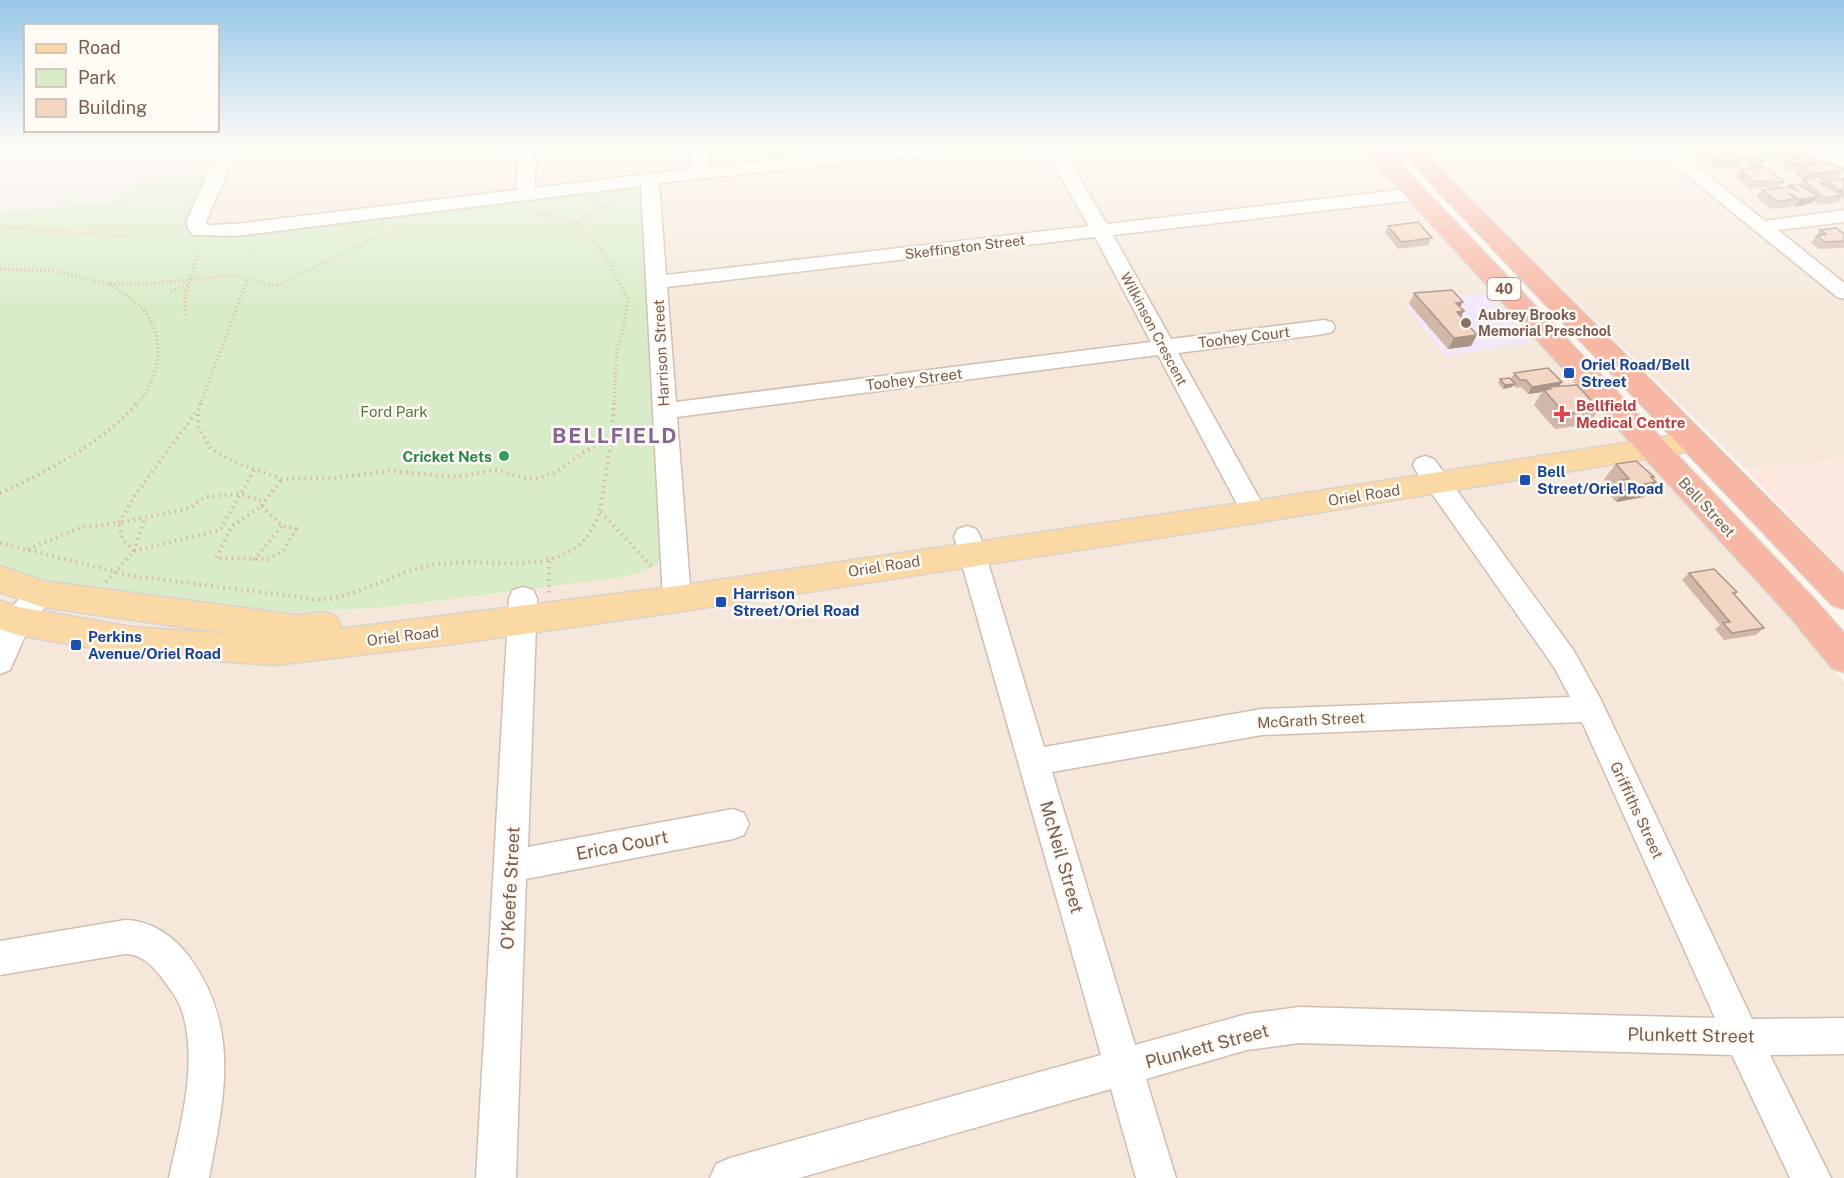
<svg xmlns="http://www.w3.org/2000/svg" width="1844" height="1178" font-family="'Public Sans',sans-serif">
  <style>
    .residential { fill: #f5e8da }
    .commercial { fill: #fde8e0 }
    .industrial { fill: #efe9e4 }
    .education { fill: #f3e8fa }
    .green { fill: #d8ecc9 }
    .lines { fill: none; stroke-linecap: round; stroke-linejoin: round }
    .minor-casing { stroke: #d1beb0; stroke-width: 3 }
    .major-casing { stroke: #dad1cd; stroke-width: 3 }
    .highway-casing { stroke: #dad1cd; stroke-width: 3 }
    .path-far1 { stroke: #d9b8a5; stroke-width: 3; stroke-dasharray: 1 3; stroke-linecap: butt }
    .path { stroke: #d9b8a5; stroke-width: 4; stroke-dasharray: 1.5 4.5; stroke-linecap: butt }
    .minor { fill: #fff; fill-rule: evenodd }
    .major { fill: #fbd9a5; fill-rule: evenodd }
    .highway { fill: #f7b7a3; fill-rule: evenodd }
    .wall { fill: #d1b7a8 }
    .shaded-wall { fill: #aa9588 }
    .building { fill: #f3d5c3; stroke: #aa9588; stroke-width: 1.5 }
    .education-dot { fill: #8d6e63; stroke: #fffaf3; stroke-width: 2 }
    .transit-dot { fill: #1a4fb4; stroke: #fffaf3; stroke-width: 2 }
    .health-dot { fill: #e0444e; stroke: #fffaf3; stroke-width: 2 }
    .leisure-dot { fill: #2e9e5b; stroke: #fffaf3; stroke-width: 2 }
    .labels { text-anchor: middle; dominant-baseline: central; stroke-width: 5; stroke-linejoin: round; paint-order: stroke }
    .far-street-label { font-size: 14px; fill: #7a5c4d; stroke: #fffaf3 }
    .shield { fill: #fffaf3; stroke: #a28b7f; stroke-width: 1.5 }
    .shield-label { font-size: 14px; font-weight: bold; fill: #7a5c4d }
    .far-education-label { font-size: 14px; font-weight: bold; fill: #785e54; stroke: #fffaf3; text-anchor: start }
    .street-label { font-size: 15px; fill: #7a5c4d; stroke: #fffaf3 }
    .transit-label { font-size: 15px; font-weight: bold; fill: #164399; stroke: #fffaf3; text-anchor: start }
    .health-label { font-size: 15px; font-weight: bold; fill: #be3a42; stroke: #fffaf3; text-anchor: start }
    .park-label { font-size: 15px; fill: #537a41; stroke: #fffaf3 }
    .leisure-label { font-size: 15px; font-weight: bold; fill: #27864d; stroke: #fffaf3; text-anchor: end }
    .near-street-label { font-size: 18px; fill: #7a5c4d; stroke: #fffaf3 }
    .district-label { font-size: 21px; font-weight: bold; letter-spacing: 1.5px; fill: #846695; stroke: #fffaf3 }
  </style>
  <rect width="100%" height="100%" fill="#fdf6ec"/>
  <g class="residential">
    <path d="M 0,147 L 1362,147 L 1758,576 L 1844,682 L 1844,1178 L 0,1178 Z"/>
    <path d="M 1421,147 L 1844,147 L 1844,458 L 1746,470 Z"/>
  </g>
  <path class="commercial" d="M 1844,458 L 1844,572 L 1746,470 Z"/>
  <path class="industrial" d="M 0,147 L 204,147 L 189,178 L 133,183 L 122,201 L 0,213 Z"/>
  <path class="education" d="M 1485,292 L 1532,342 L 1445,356 L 1404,303 Z"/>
  <path class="green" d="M 209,176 L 188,227 L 195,236 L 207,237 L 632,187 L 642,189 L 664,555 L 656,565 L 642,572 L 623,577 L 397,606 L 300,612 L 228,612 L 70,589 L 0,570 L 0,213 L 122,201 L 133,183 Z"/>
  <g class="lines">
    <defs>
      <g id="minor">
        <path d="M 220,147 L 238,147 L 206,222 L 207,225 L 235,224 L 517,190 L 517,147 L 535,147 L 535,188 L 691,169 L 689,147 L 707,147 L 709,167 L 902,147 L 966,147 L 963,151 L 957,152 L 659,183 L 666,275 L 1089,226 L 1043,147 L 1061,147 L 1107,224 L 1416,188 L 1423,190 L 1425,194 L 1423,198 L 1416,200 L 1113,235 L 1171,339 L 1324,320 L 1332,322 L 1335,327 L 1332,332 L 1324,334 L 1178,353 L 1267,512 L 1263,519 L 1254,521 L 1245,519 L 1158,355 L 677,417 L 691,599 L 687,607 L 677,610 L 667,607 L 663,599 L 641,186 L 235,236 L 194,235 L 188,229 L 186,222 ZM 1095,237 L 1151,342 L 676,402 L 667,287 Z"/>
        <path d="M 1652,147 L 1672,147 L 1765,221 L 1844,210 L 1844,222 L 1778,230 L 1844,283 L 1844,299 L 1837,297 Z"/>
        <path d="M 1812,147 L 1833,147 L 1844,155 L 1844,168 L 1838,167 Z"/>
        <path d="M 1425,456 L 1434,459 L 1574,651 L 1601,700 L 1752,1019 L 1844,1018 L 1844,1054 L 1770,1055 L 1831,1178 L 1790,1178 L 1732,1055 L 1299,1043 L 1247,1050 L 1146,1079 L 1176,1178 L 1136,1178 L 1111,1089 L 799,1178 L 710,1178 L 716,1164 L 730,1158 L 1101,1055 L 954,536 L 958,529 L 967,526 L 976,529 L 980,536 L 1044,747 L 1262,709 L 1570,697 L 1554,667 L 1416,471 L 1413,465 L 1416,459 ZM 1582,722 L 1715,1018 L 1299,1007 L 1247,1014 L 1135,1045 L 1052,772 L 1262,735 Z"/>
        <path d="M 42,583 L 52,586 L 56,594 L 29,627 L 10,670 L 0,674 C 0,660 0,645 0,631 C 3,613 25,589 42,583 Z"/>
        <path d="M 523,587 L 533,590 L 537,598 L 528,847 L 733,809 L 744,813 L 749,824 L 744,835 L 733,839 L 526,879 L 516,1178 L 476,1178 L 509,598 L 513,590 Z"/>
        <path d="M 125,920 C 151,920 175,937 190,958 C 241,1029 224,1098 209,1178 L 169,1178 C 180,1126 198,1067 183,1014 C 179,1000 170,989 162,978 C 152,965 141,954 125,954 L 0,975 L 0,941 Z"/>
      </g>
      <path id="major" d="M 1695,432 L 1705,435 L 1710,442 L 1705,449 L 1254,523 L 677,612 L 460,643 L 274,665 L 132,655 L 18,635 L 0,629 L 0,601 L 18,607 L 132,627 L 232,634 L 42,607 L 0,592 L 0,566 L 43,581 L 296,615 L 324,612 L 336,616 L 341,626 L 339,629 L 677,586 L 1254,501 Z"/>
      <g id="highway">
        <path d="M 1361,147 L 1384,147 L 1816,601 L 1844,633 L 1844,672 L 1832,668 L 1792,619 Z"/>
        <path d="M 1396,147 L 1419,147 L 1844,575 L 1844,609 L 1832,605 Z"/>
      </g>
    </defs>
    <use href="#minor" class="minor-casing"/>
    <use href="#major" class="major-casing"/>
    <use href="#highway" class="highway-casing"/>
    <g class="path-far1">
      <path d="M 513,213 L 536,213 L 577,223 L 600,247 L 628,300 L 623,330 L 617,348 L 614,405"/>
      <path d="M 577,223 L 597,209 L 621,199"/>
      <path d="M 0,227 L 135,237"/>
      <path d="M 0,269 L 54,271 L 108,284 L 145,284 L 237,275 L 267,285 L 278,285 L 387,232 L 405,226"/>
      <path d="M 109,284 C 119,291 131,297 140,306 C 167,334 162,378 136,405"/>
      <path d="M 171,291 L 187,285"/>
      <path d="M 185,315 L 185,298 L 198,254"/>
      <path d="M 200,405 L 248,278"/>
    </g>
    <g class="path">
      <path d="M 201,403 L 198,411 L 198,427 L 211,449 L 239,464 L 282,479 L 335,478 L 388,471 L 457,477 L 496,470 L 529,479 L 539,478 L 558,471 L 584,452 L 611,439"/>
      <path d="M 612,434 L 647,428"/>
      <path d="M 0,493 C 51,470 99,444 138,403"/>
      <path d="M 262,506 L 282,526 L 296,529 L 283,551 L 269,559 L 216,558 L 232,526 Z"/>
      <path d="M 262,506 L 264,502"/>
      <path d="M 600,511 L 612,434 L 614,403"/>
      <path d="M 0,543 L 133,576 L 323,600 C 361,595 390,575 427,566 C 485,552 576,589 600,511 L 652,567"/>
      <path d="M 28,549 L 83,527 L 119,523 L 136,494 L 197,411"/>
      <path d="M 134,551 L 220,530 L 254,470"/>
      <path d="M 134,551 L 145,518"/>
      <path d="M 254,560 L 282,526"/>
      <path d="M 549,561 L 549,593"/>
      <path d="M 106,582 L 134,551 L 122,539 L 119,523 L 190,508 L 205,497 L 241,494 L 264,502 L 282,479"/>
    </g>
    <use href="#minor" class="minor"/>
    <use href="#major" class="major"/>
    <use href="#highway" class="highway"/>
  </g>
  <g class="wall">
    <path d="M 1687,147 L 1742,147 L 1740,150 L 1719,151 L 1745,159 L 1740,166 L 1720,168 L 1712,166 L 1704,160 L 1707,155 L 1698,155 Z"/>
    <path d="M 1744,147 L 1766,147 L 1766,149 L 1748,150 Z"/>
    <path d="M 1771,147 L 1797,147 L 1803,152 L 1798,159 L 1824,164 L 1844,171 L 1839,178 L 1823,179 L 1826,181 L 1827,180 L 1841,179 L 1844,176 L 1844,200 L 1841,198 L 1838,203 L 1819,205 L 1814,201 L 1812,203 L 1795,207 L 1792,205 L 1791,207 L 1771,209 L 1756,197 L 1762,190 L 1769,189 L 1766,187 L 1750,189 L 1735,177 L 1740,170 L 1748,169 L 1744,166 L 1749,159 L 1765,161 L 1761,168 L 1784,182 L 1779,188 L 1789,187 L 1790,185 L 1799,185 L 1803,180 L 1795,174 L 1798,170 L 1788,171 L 1784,168 L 1786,164 L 1768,151 Z"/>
    <path d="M 1388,226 L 1432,238 L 1428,245 L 1398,249 L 1385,233 Z"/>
    <path d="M 1820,230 L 1844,234 L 1844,248 L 1819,249 L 1811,243 Z"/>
    <path d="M 1414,293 L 1460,307 L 1461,317 L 1471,346 L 1448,349 L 1409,304 Z"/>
    <path d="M 1514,373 L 1559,386 L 1599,409 L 1589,424 L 1555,429 L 1534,405 L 1542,392 L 1528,394 L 1521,387 L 1516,388 L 1514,385 L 1512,387 L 1503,389 L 1498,383 L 1500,379 L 1511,379 Z"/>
    <path d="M 1616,464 L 1654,477 L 1653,479 L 1656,482 L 1644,497 L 1616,502 L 1610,495 L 1614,489 L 1604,479 Z"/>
    <path d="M 1689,573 L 1737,592 L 1735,594 L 1764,628 L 1756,635 L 1724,640 L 1715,629 L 1720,625 L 1682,580 Z"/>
  </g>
  <g class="shaded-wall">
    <path d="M 1844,189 L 1840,196 L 1833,197 L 1838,190 Z"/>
    <path d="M 1818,196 L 1812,203 L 1795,207 L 1801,200 Z"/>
    <path d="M 1463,302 L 1457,312 L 1464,311 L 1458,322 L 1456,303 Z"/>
    <path d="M 1477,335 L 1471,346 L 1448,349 L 1454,338 Z"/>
    <path d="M 1562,382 L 1557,390 L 1551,389 L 1549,387 L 1546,392 L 1544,390 L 1542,392 L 1528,394 L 1532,387 Z"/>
    <path d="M 1515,384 L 1512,387 L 1503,389 L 1505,385 Z"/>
    <path d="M 1656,482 L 1644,497 L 1616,502 L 1627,487 Z"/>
  </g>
  <g class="building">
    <path d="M 1778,147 L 1797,147 L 1803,152 L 1796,153 L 1801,156 L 1791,157 Z"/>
    <path d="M 1728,151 L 1737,153 L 1745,159 L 1725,161 L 1716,159 L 1708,152 Z"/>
    <path d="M 1760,158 L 1765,161 L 1754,163 L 1749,159 Z"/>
    <path d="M 1811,158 L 1824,164 L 1833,163 L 1844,170 L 1811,174 L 1800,166 L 1815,165 L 1810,162 L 1793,163 L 1789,160 Z"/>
    <path d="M 1765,167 L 1784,182 L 1775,182 L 1772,180 L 1755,182 L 1740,170 Z"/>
    <path d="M 1820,177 L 1828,182 L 1821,183 L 1843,195 L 1825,198 L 1803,179 Z"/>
    <path d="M 1844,179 L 1844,189 L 1838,190 L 1827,180 Z"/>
    <path d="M 1798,184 L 1818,196 L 1801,200 L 1788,193 L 1796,199 L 1777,201 L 1762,190 L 1789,187 L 1800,192 L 1790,185 Z"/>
    <path d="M 1418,222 L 1432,238 L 1401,242 L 1388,226 Z"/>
    <path d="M 1836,228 L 1844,234 L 1844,241 L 1825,242 L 1817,236 L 1826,234 L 1820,230 Z"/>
    <path d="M 1452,290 L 1463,302 L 1456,303 L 1464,311 L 1457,312 L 1477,335 L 1454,338 L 1414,293 Z"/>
    <path d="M 1548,368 L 1562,382 L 1532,387 L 1526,380 L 1520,380 L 1514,373 Z"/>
    <path d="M 1510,378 L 1515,384 L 1505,385 L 1500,379 Z"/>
    <path d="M 1577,385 L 1599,409 L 1565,414 L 1544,390 L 1551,389 L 1549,387 Z"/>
    <path d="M 1636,461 L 1654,477 L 1651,477 L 1656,482 L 1627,487 L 1621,480 L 1629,479 L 1616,464 Z"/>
    <path d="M 1714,569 L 1737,592 L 1733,593 L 1764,628 L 1732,633 L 1723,623 L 1730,622 L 1689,573 Z"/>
  </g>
  <linearGradient id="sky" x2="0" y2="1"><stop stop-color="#97c7e8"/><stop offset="0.47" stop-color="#fefbf6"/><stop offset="1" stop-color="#fefbf6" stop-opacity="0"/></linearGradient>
  <rect width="1844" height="312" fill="url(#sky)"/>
  <circle class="education-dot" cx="1466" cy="323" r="6"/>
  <g class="transit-dot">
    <rect x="1563" y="367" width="12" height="12" rx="3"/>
    <rect x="1519" y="474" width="12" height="12" rx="3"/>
    <rect x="715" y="596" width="12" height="12" rx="3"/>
    <rect x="70" y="639" width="12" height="12" rx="3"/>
  </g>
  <path class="health-dot" d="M1559 405h6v6h6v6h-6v6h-6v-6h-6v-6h6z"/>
  <circle class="leisure-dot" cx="504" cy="456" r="6"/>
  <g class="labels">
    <g class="far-street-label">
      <text transform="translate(965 247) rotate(-7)">Skeffington Street</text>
      <text transform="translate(1154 329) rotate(62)">Wilkinson Crescent</text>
    </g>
    <rect class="shield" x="1487.5" y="278" width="33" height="22" rx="4.5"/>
    <g class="shield-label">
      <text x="1504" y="289">40</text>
    </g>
    <g class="far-education-label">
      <text x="1478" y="315">Aubrey Brooks<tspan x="1478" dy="16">Memorial Preschool</tspan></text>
    </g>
    <g class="street-label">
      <text transform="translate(1244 337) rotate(-7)">Toohey Court</text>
      <text transform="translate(661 353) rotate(-93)">Harrison Street</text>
      <text transform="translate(914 379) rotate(-7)">Toohey Street</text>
      <text transform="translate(1364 495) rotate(-9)">Oriel Road</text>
      <text transform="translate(1707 507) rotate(47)">Bell Street</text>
      <text transform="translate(884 566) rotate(-9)">Oriel Road</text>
      <text transform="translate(403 636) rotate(-7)">Oriel Road</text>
      <text transform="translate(1311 720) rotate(-3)">McGrath Street</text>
      <text transform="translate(1637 810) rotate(65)">Griffiths Street</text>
    </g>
    <g class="transit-label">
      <text x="1581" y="364">Oriel Road/Bell<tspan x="1581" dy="17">Street</tspan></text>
      <text x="1537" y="471">Bell<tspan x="1537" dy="17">Street/Oriel Road</tspan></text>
      <text x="733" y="593">Harrison<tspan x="733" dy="17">Street/Oriel Road</tspan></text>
      <text x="88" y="636">Perkins<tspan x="88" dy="17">Avenue/Oriel Road</tspan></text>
    </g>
    <g class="health-label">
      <text x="1576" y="405">Bellfield<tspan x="1576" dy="17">Medical Centre</tspan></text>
    </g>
    <g class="park-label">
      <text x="394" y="411">Ford Park</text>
    </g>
    <g class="leisure-label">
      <text x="492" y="456">Cricket Nets</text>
    </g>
    <g class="near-street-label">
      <text transform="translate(622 845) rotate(-11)">Erica Court</text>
      <text transform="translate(1062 857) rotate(74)">McNeil Street</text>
      <text transform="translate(510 888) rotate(-87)">O'Keefe Street</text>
      <text transform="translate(1691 1035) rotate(1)">Plunkett Street</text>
      <text transform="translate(1207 1046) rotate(-15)">Plunkett Street</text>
    </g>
    <g class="district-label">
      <text x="615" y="435">BELLFIELD</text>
    </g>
  </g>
  <rect x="24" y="24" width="195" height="108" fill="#fffaf3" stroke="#cabbb1" stroke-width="1.5"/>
  <rect x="36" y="44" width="30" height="9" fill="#fbd9a5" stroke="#cabbb1" stroke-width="1.5"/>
  <text x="78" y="54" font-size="18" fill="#7a5c4d">Road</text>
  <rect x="36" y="69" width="30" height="18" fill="#d8ecc9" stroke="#cabbb1" stroke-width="1.5"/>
  <text x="78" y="84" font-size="18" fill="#7a5c4d">Park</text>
  <rect x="36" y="99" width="30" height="18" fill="#f3d5c3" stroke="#cabbb1" stroke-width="1.5"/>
  <text x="78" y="114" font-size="18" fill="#7a5c4d">Building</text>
</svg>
